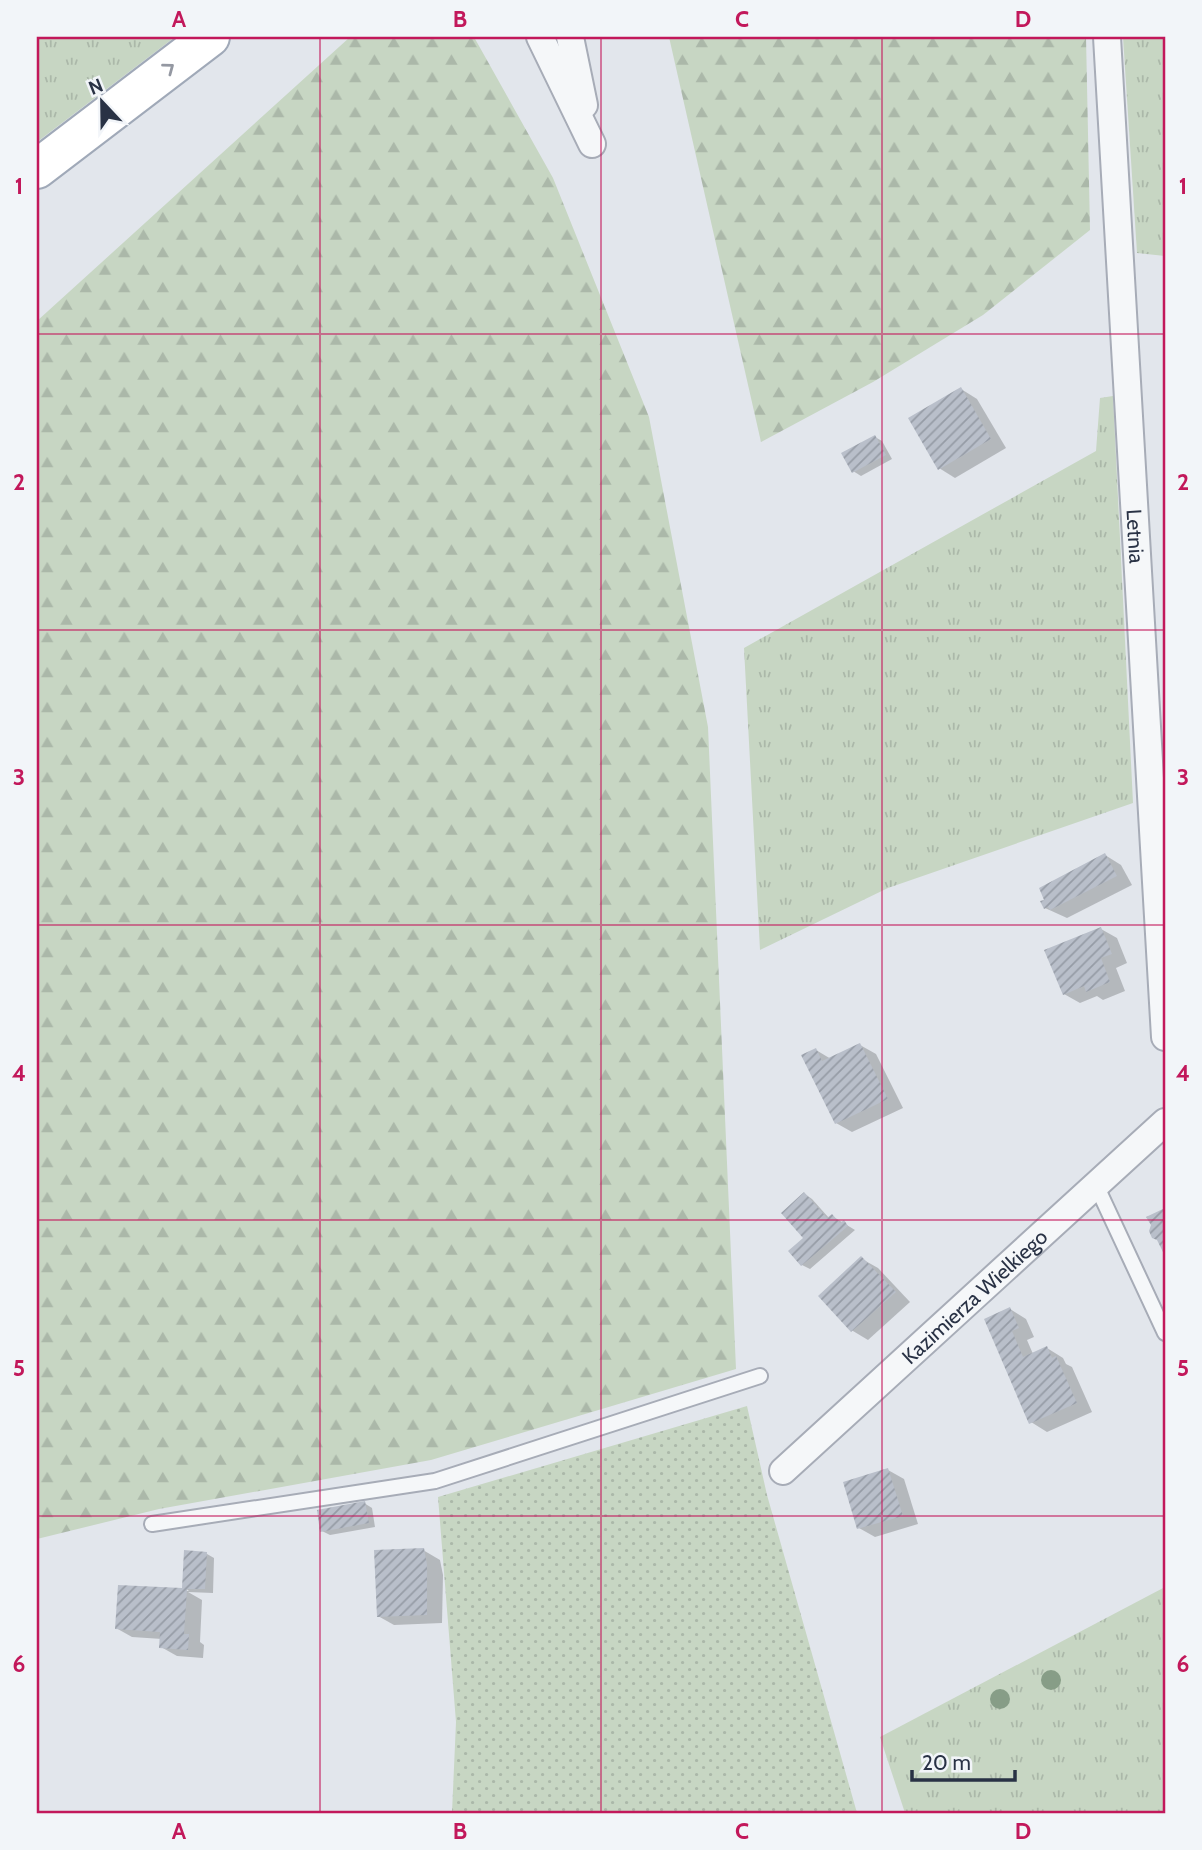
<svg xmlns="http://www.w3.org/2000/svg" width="1202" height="1850" font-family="Cabin,sans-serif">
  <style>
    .grass { fill: url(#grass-tufts) }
    .forest { fill: url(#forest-firs) }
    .park { fill: url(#park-dots) }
    .shadow { fill: #0003 }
    .building { fill: url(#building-hatch) }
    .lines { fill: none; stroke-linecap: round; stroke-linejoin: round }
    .service-casing { stroke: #a7acb7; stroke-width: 18 }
    .minor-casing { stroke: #a7acb7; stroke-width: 30 }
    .primary-casing { stroke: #a0a9b8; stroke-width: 42 }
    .service { stroke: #f5f7f9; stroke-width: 14 }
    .minor { stroke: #f5f7f9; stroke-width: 26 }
    .primary { stroke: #fff; stroke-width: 38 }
    .tree { fill: #879d87 }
    .oneway { stroke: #9498a2 }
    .grid { fill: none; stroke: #c2185b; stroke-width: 2; stroke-opacity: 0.55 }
    .labels { text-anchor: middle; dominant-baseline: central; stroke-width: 5; stroke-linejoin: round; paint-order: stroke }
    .street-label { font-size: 21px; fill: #293245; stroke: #f2f5f9 }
    .neatline { fill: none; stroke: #c2185b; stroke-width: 2.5 }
    .grid-label { font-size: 23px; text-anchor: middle; font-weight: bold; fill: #c2185b }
  </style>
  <defs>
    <pattern id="grass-tufts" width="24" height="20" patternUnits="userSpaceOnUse" patternTransform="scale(1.75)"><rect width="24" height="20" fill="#c7d6c3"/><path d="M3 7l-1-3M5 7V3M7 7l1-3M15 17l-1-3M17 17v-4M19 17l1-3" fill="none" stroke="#abb8a9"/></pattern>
    <pattern id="forest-firs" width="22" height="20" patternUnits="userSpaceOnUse" patternTransform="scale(1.75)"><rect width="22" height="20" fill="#c7d6c3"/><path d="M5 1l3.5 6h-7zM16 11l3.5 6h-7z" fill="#abb8a9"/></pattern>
    <pattern id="park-dots" width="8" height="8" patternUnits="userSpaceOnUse" patternTransform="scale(1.75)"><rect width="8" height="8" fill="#c7d6c3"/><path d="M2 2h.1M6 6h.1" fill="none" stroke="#abb8a9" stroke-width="1.8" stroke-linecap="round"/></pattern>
    <pattern id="building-hatch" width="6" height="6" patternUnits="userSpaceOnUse" patternTransform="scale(1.75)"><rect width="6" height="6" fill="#b9bfca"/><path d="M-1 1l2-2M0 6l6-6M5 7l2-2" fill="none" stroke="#969ca6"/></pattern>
  </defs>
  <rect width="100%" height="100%" fill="#e2e6ec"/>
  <g class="grass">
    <path d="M 37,37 L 175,37 L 37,142 Z"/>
    <path d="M 1123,37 L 1165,37 L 1165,256 L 1137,253 Z"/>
    <path d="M 1113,396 L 1133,803 L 888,888 L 760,950 L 744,648 L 1096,451 L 1100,398 Z"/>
    <path d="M 1165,1587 L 1165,1813 L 905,1813 L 880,1737 Z"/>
  </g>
  <g class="forest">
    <path d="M 350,37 L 474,37 L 553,178 L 649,417 L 708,727 L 736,1369 L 431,1460 L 159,1509 L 37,1539 L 37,321 Z"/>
    <path d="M 669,37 L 1086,37 L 1090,230 L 983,315 L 873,382 L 761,442 Z"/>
  </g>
  <path class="park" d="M 747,1406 L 767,1495 L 857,1813 L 452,1813 L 456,1722 L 438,1497 Z"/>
  <g class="shadow">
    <path d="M 961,389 L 977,399 L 1006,448 L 955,478 L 939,468 Z"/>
    <path d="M 875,437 L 882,441 L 892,459 L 861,476 L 853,471 Z"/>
    <path d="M 1105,855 L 1121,865 L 1132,885 L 1067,918 L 1045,908 Z"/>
    <path d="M 1101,929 L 1117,938 L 1127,963 L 1116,968 L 1125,991 L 1103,1000 L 1097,996 L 1080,1003 L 1064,994 Z"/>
    <path d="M 860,1045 L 876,1054 L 903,1108 L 852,1132 L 836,1123 L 816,1050 L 831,1059 Z"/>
    <path d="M 805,1194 L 812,1199 L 829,1218 L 832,1216 L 855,1230 L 810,1269 L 802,1265 L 806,1238 Z"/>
    <path d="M 862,1259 L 878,1268 L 910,1302 L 868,1340 L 853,1331 L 821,1296 Z"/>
    <path d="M 1010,1309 L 1026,1319 L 1034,1337 L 1027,1340 L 1033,1354 L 1047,1348 L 1063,1358 L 1066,1364 L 1072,1367 L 1092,1412 L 1047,1432 L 1031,1422 L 986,1320 Z"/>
    <path d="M 888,1470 L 904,1479 L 918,1524 L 875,1537 L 859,1528 Z"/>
    <path d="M 364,1503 L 372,1508 L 375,1527 L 330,1535 L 322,1531 Z"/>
    <path d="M 423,1550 L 440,1560 L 443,1575 L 442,1623 L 394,1625 L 378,1616 Z"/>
    <path d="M 186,1552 L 207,1554 L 214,1558 L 213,1593 L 188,1592 L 202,1600 L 200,1642 L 204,1645 L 203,1658 L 177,1656 L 161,1647 L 162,1639 L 132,1637 L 116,1628 L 119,1587 L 189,1591 L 184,1587 Z"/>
  </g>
  <g class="building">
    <path d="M 961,387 L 991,439 L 938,470 L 908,418 Z"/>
    <path d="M 875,435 L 886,455 L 852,473 L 841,453 Z"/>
    <path d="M 1105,853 L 1117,876 L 1050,910 L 1048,907 L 1044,909 L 1040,901 L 1044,900 L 1039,888 Z"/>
    <path d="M 1101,927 L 1112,954 L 1101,958 L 1110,982 L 1086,992 L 1084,986 L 1063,995 L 1044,950 Z"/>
    <path d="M 860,1043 L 888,1099 L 835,1124 L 801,1055 L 816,1048 L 822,1061 Z"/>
    <path d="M 804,1192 L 827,1218 L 832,1214 L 840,1223 L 844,1220 L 848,1226 L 801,1266 L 788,1251 L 803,1238 L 781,1213 Z"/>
    <path d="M 1165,1208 L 1165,1256 L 1157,1240 L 1152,1238 L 1149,1231 L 1151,1225 L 1146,1217 Z"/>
    <path d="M 861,1256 L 896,1292 L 851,1332 L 818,1296 Z"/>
    <path d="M 1010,1307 L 1019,1328 L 1012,1331 L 1023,1357 L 1047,1346 L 1052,1358 L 1056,1356 L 1077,1403 L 1029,1424 L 984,1319 Z"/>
    <path d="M 888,1468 L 903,1516 L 857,1529 L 843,1482 Z"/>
    <path d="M 365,1501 L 369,1523 L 320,1532 L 317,1510 Z"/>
    <path d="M 424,1548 L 427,1565 L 427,1615 L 377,1617 L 374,1550 Z"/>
    <path d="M 184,1550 L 207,1552 L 205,1589 L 187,1589 L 184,1634 L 189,1634 L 188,1650 L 159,1648 L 160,1632 L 115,1629 L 118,1585 L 182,1588 Z"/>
  </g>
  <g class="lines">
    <defs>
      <g id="service">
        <path d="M 1097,1187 L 1165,1333"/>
        <path d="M 152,1524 L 435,1481 L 760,1376"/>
      </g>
      <g id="minor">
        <path d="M 540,37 L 592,144"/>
        <path d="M 570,37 L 584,105"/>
        <path id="s1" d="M 1107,37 L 1165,1037"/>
        <path id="s2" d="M 783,1471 L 1165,1122"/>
      </g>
      <path id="primary" d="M 37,169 L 210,37"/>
    </defs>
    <use href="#service" class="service-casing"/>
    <use href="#minor" class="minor-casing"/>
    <use href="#primary" class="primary-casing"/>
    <use href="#service" class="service"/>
    <use href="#minor" class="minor"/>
    <use href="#primary" class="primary"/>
  </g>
  <g class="tree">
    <circle cx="1051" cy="1680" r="10"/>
    <circle cx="1000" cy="1699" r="10"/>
  </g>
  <defs><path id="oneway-chevron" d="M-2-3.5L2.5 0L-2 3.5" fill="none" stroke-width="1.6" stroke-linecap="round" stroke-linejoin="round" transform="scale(1.75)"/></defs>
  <use class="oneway" href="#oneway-chevron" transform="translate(169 68) rotate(-37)"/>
  <path class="grid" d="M 320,37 L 320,1813M 601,37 L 601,1813M 882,37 L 882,1813M 37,334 L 1165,334M 37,630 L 1165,630M 37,925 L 1165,925M 37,1220 L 1165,1220M 37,1516 L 1165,1516"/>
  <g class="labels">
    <g class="street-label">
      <text stroke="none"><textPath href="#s1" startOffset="500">Letnia</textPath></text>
      <text stroke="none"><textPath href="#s2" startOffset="259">Kazimierza Wielkiego</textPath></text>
    </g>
  </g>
  <rect width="1202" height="1850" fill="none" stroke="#f2f5f9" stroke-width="77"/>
  <g transform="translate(102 102) rotate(338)" stroke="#f2f5f9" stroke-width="5" paint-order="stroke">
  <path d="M0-5L12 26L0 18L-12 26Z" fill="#293245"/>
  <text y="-10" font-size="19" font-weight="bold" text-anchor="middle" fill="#293245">N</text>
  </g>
  <path d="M912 1770v10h103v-10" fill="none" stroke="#293245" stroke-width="3.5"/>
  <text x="922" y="1770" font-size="21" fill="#293245" stroke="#f2f5f9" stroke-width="5" paint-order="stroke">20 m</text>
  <rect x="38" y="38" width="1126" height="1774" class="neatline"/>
  <g class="grid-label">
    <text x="179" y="27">A</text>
    <text x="460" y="27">B</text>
    <text x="742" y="27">C</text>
    <text x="1023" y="27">D</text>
    <text x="19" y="194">1</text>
    <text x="1183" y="194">1</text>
    <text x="19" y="490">2</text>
    <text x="1183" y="490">2</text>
    <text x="19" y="785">3</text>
    <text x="1183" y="785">3</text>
    <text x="19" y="1081">4</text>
    <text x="1183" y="1081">4</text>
    <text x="19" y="1376">5</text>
    <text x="1183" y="1376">5</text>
    <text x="19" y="1672">6</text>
    <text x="1183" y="1672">6</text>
    <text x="179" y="1839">A</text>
    <text x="460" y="1839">B</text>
    <text x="742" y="1839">C</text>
    <text x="1023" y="1839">D</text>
  </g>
</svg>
